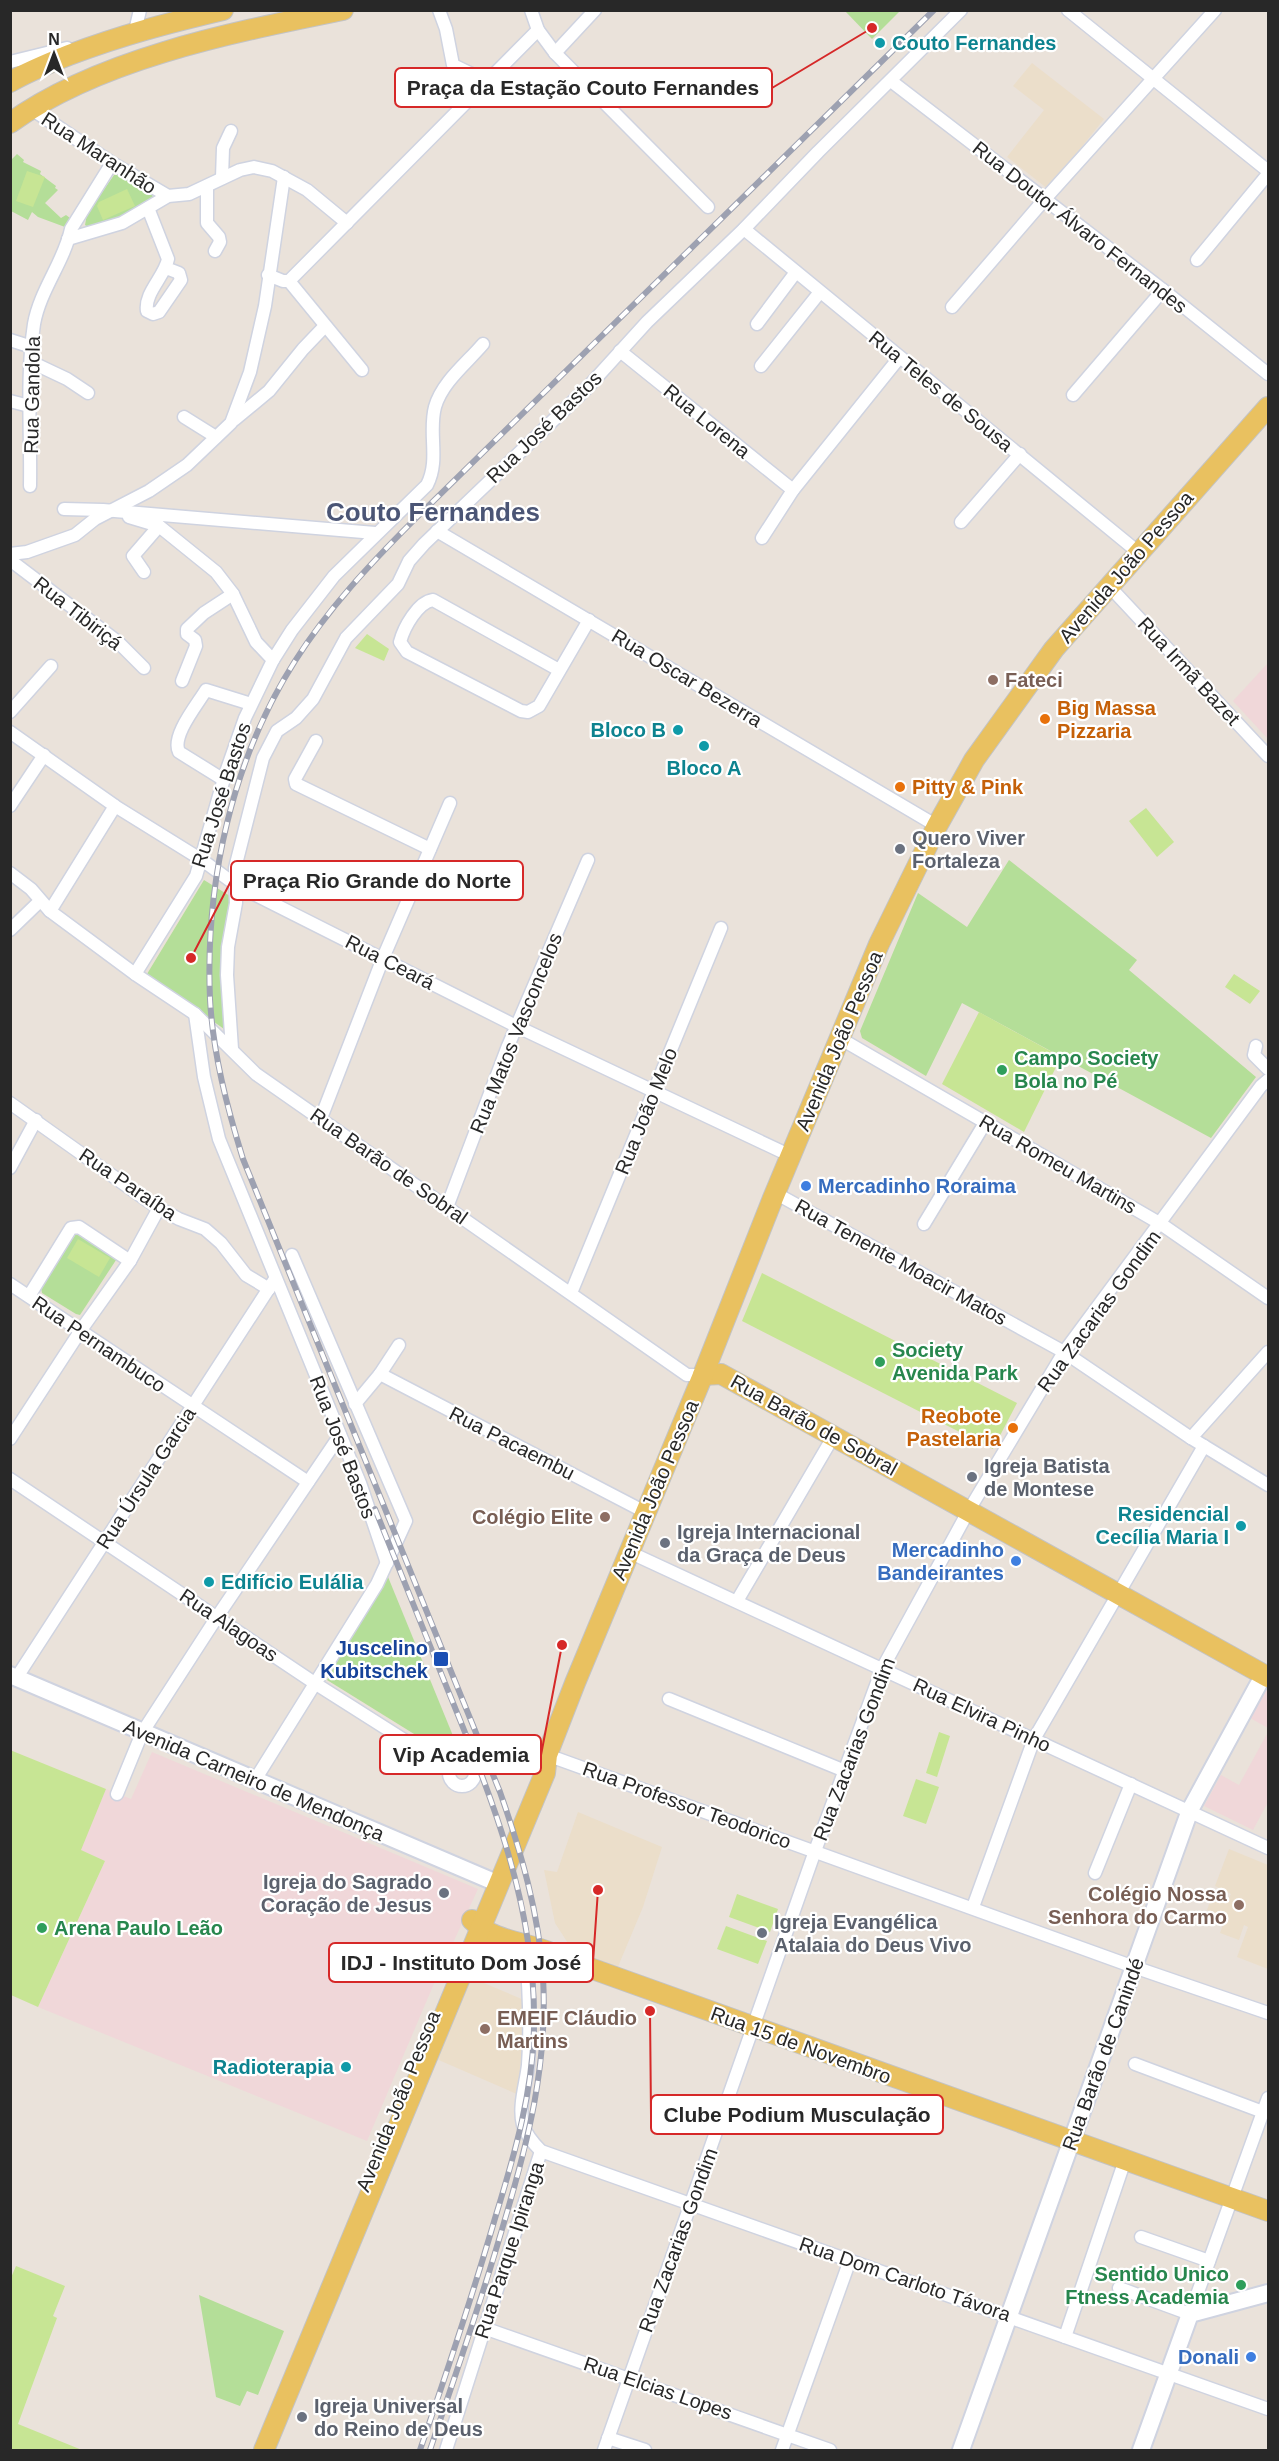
<svg xmlns="http://www.w3.org/2000/svg" width="1279" height="2461" font-family="Helvetica,sans-serif">
  <style>
    .education { fill: #ebdeca }
    .medical { fill: #f0d7d9 }
    .green { fill: #b4de98 }
    .pitch { fill: #c7e594 }
    .lines { fill: none; stroke-linecap: round; stroke-linejoin: round }
    .street-casing { stroke: #cfd3e0; stroke-width: 15 }
    .secondary-casing { stroke: #cfd3e0; stroke-width: 20 }
    .primary-casing { stroke: #c3c3c3; stroke-width: 22 }
    .street { stroke: #fff; stroke-width: 12 }
    .secondary { stroke: #fff; stroke-width: 16 }
    .primary { stroke: #e9c160; stroke-width: 20 }
    .rail-casing { stroke: #9da1b1; stroke-width: 6 }
    .rail { stroke: #fff; stroke-width: 4; stroke-dasharray: 11; stroke-linecap: butt }
    .culture-dot { fill: #0f9aa8; stroke: #fff; stroke-width: 2 }
    .education-dot { fill: #8d6e63; stroke: #fff; stroke-width: 2 }
    .food-dot { fill: #e8710a; stroke: #fff; stroke-width: 2 }
    .worship-dot { fill: #6b7280; stroke: #fff; stroke-width: 2 }
    .leisure-dot { fill: #2e9e5b; stroke: #fff; stroke-width: 2 }
    .shop-dot { fill: #3f7fe0; stroke: #fff; stroke-width: 2 }
    .transit-dot { fill: #1a4fb4; stroke: #fff; stroke-width: 2 }
    .labels { text-anchor: middle; dominant-baseline: central; stroke-width: 4.5; stroke-linejoin: round; paint-order: stroke }
    .culture-label { font-size: 20px; font-weight: bold; fill: #0d838f; stroke: #fff; text-anchor: end }
    .street-label { font-size: 20px; fill: #282828; stroke: #fff }
    .education-label { font-size: 20px; font-weight: bold; fill: #785e54; stroke: #fff; text-anchor: start }
    .food-label { font-size: 20px; font-weight: bold; fill: #c56008; stroke: #fff; text-anchor: start }
    .worship-label { font-size: 20px; font-weight: bold; fill: #5b616d; stroke: #fff; text-anchor: start }
    .leisure-label { font-size: 20px; font-weight: bold; fill: #27864d; stroke: #fff; text-anchor: start }
    .shop-label { font-size: 20px; font-weight: bold; fill: #366cbe; stroke: #fff; text-anchor: end }
    .transit-label { font-size: 20px; font-weight: bold; fill: #164399; stroke: #fff; text-anchor: end }
    .district-label { font-size: 26px; font-weight: bold; fill: #4b5575; stroke: #fff }
    .leader { fill: none; stroke: #d62828; stroke-width: 2 }
    .callout-dot { fill: #d62828; stroke: #fff; stroke-width: 2 }
    .callout { fill: #fff; stroke: #d62828; stroke-width: 2 }
    .callout-label { font-size: 21px; text-anchor: middle; font-weight: bold; fill: #282828 }
  </style>
  <rect width="100%" height="100%" fill="#eae2da"/>
  <g class="education">
    <path d="M 1032,63 L 1104,119 L 1048,189 L 1007,157 L 1044,110 L 1013,86 Z"/>
    <path d="M 578,1812 L 662,1847 L 643,1907 L 617,1969 L 573,1951 L 555,1923 L 544,1870 L 557,1872 Z"/>
    <path d="M 1229,1849 L 1268,1865 L 1268,1969 L 1237,1957 L 1248,1927 L 1244,1925 L 1239,1940 L 1220,1933 L 1226,1917 L 1207,1910 L 1212,1896 L 1227,1901 L 1231,1894 L 1215,1886 Z"/>
    <path d="M 472,1978 L 524,2000 L 519,2095 L 434,2058 Z"/>
  </g>
  <g class="medical">
    <path d="M 1268,663 L 1268,739 L 1233,701 Z"/>
    <path d="M 1267,1688 L 1268,1689 L 1268,1728 L 1250,1718 Z"/>
    <path d="M 1268,1732 L 1268,1802 L 1253,1830 L 1204,1806 L 1221,1775 L 1239,1785 Z"/>
    <path d="M 152,1752 L 478,1889 L 433,1986 L 367,2141 L 38,2007 L 105,1861 L 80,1850 L 106,1789 L 131,1799 Z"/>
  </g>
  <g class="green">
    <path d="M 845,11 L 900,11 L 872,39 Z"/>
    <path d="M 17,154 L 24,160 L 23,162 L 41,171 L 40,174 L 56,186 L 55,188 L 58,190 L 45,203 L 61,218 L 66,215 L 70,218 L 65,227 L 38,217 L 32,212 L 28,220 L 11,211 L 10,161 Z"/>
    <path d="M 114,175 L 120,175 L 152,193 L 153,198 L 120,220 L 90,228 L 85,225 L 87,214 Z"/>
    <path d="M 1009,860 L 1137,960 L 1129,970 L 1256,1077 L 1211,1138 L 962,1003 L 926,1076 L 862,1038 L 860,1031 L 918,893 L 967,927 Z"/>
    <path d="M 204,880 L 230,896 L 222,990 L 224,1029 L 147,974 Z"/>
    <path d="M 77,1232 L 118,1257 L 80,1315 L 76,1314 L 42,1293 L 41,1288 Z"/>
    <path d="M 386,1572 L 458,1748 L 448,1755 L 327,1680 Z"/>
    <path d="M 199,2295 L 284,2331 L 258,2395 L 247,2391 L 240,2406 L 216,2397 Z"/>
  </g>
  <g class="pitch">
    <path d="M 27,171 L 45,177 L 33,207 L 16,201 Z"/>
    <path d="M 127,189 L 135,206 L 103,220 L 97,206 L 99,202 Z"/>
    <path d="M 367,634 L 389,649 L 384,661 L 355,648 Z"/>
    <path d="M 1146,808 L 1174,842 L 1157,857 L 1129,821 Z"/>
    <path d="M 1234,974 L 1260,991 L 1250,1004 L 1225,987 Z"/>
    <path d="M 979,1012 L 1061,1057 L 1024,1132 L 942,1084 Z"/>
    <path d="M 78,1239 L 110,1258 L 99,1277 L 67,1258 Z"/>
    <path d="M 762,1273 L 1017,1403 L 993,1449 L 742,1321 Z"/>
    <path d="M 939,1732 L 950,1736 L 937,1777 L 926,1773 Z"/>
    <path d="M 10,1750 L 106,1789 L 81,1850 L 105,1861 L 38,2007 L 11,1995 Z"/>
    <path d="M 916,1779 L 939,1787 L 926,1824 L 903,1816 Z"/>
    <path d="M 737,1894 L 778,1909 L 770,1932 L 729,1917 Z"/>
    <path d="M 726,1926 L 767,1941 L 758,1964 L 717,1949 Z"/>
    <path d="M 16,2266 L 65,2286 L 53,2316 L 57,2318 L 18,2424 L 82,2450 L 11,2450 L 10,2280 Z"/>
  </g>
  <g class="lines">
    <defs>
      <g id="street">
        <path d="M 439,10 L 446,29 L 453,65 L 486,81"/>
        <path d="M 531,10 L 538,30 L 555,53 L 708,207"/>
        <path d="M 1068,10 L 1268,171"/>
        <path d="M 135,31 L 140,10"/>
        <path d="M 555,53 L 595,10"/>
        <path d="M 10,62 L 67,48"/>
        <path d="M 891,81 L 1163,290 L 1268,374"/>
        <path d="M 30,108 L 112,163 L 168,196"/>
        <path d="M 222,178 L 223,148 L 231,131"/>
        <path d="M 207,186 L 207,223 L 219,237 L 220,242 L 215,251"/>
        <path d="M 148,208 L 168,259 C 165,276 144,293 147,311 L 153,314 L 159,312 L 181,280 L 179,273 L 166,268"/>
        <path d="M 744,229 L 1138,552"/>
        <path d="M 68,239 L 122,223 L 168,196 L 189,194 L 240,170 L 254,167 L 272,171 L 307,190 L 347,223"/>
        <path d="M 1197,260 L 1268,174"/>
        <path d="M 268,275 L 283,281 L 289,281 L 538,30"/>
        <path d="M 289,281 L 362,370"/>
        <path d="M 952,307 L 1044,200 L 1215,10"/>
        <path d="M 757,324 L 796,272"/>
        <path d="M 10,340 L 32,347"/>
        <path d="M 620,351 L 793,490"/>
        <path d="M 31,362 L 67,379 L 88,393"/>
        <path d="M 761,366 L 820,292"/>
        <path d="M 1073,395 L 1163,290"/>
        <path d="M 10,401 L 29,406"/>
        <path d="M 184,417 L 216,437"/>
        <path d="M 234,420 L 269,391 L 303,349 L 325,326"/>
        <path d="M 30,486 C 31,432 26,377 34,324 C 40,290 64,262 71,229 L 112,163"/>
        <path d="M 64,509 L 103,510 L 375,533"/>
        <path d="M 129,517 L 159,526 L 216,572 L 233,594 L 256,642 L 273,660"/>
        <path d="M 961,522 L 1020,454"/>
        <path d="M 437,531 L 937,826"/>
        <path d="M 762,538 L 793,490 L 899,358"/>
        <path d="M 10,554 L 27,552 L 75,535 L 95,519 L 149,491 L 187,465 L 231,423 L 250,372 L 265,306 L 284,177"/>
        <path d="M 10,560 L 118,642 L 144,668"/>
        <path d="M 144,572 L 133,556 L 159,526"/>
        <path d="M 1109,586 L 1268,756"/>
        <path d="M 559,670 L 433,600 C 418,602 404,627 400,642 L 407,652 L 521,711 L 528,712 L 539,706 L 589,620"/>
        <path d="M 182,681 L 196,646 L 195,640 L 187,634 L 187,629 L 204,613 L 233,594"/>
        <path d="M 10,712 L 51,666"/>
        <path d="M 10,732 L 115,806 L 202,860 L 236,885 L 518,1027 L 791,1156"/>
        <path d="M 316,741 L 295,779 L 296,784 L 430,849"/>
        <path d="M 224,780 L 179,752 C 171,736 197,705 206,690 L 251,704"/>
        <path d="M 10,806 L 44,755"/>
        <path d="M 10,873 L 31,889 L 50,911 L 135,974 L 195,1014 L 256,1074 L 687,1375 L 703,1375"/>
        <path d="M 50,911 L 115,806"/>
        <path d="M 10,930 L 40,901"/>
        <path d="M 135,974 L 196,876 L 225,775 L 245,718 L 273,660 L 292,630 L 334,576 L 427,485 C 440,460 428,433 435,407 C 442,382 467,363 483,344"/>
        <path d="M 195,1014 L 204,1077 L 219,1139 L 360,1483 L 387,1563"/>
        <path d="M 841,1039 L 1161,1224 L 1268,1298"/>
        <path d="M 1256,1046 L 1254,1055 L 1268,1069"/>
        <path d="M 232,1049 L 227,975 L 228,947 L 236,903 L 235,868 L 263,758 L 277,731 L 296,718 L 313,699 L 346,638 L 398,584 L 409,561 L 424,544 L 588,387 L 647,322 L 744,229 L 818,152 L 961,10"/>
        <path d="M 10,1103 L 155,1206 L 179,1219 L 205,1229 L 221,1243 L 246,1275 L 269,1289"/>
        <path d="M 321,1118 L 383,958 L 450,803"/>
        <path d="M 10,1168 L 36,1120"/>
        <path d="M 775,1193 L 1064,1352 L 1191,1438 L 1268,1485"/>
        <path d="M 447,1207 L 508,1046 L 588,860"/>
        <path d="M 924,1224 L 985,1123"/>
        <path d="M 10,1284 L 308,1482"/>
        <path d="M 571,1293 L 721,928"/>
        <path d="M 29,1296 L 71,1228 L 79,1227 L 130,1261"/>
        <path d="M 380,1374 L 645,1512"/>
        <path d="M 355,1404 L 380,1374 L 399,1345"/>
        <path d="M 1191,1438 L 1268,1352"/>
        <path d="M 10,1439 L 81,1330 L 130,1261 L 159,1208"/>
        <path d="M 10,1479 L 316,1684 L 450,1769"/>
        <path d="M 629,1552 L 1268,1848"/>
        <path d="M 737,1601 L 833,1437"/>
        <path d="M 17,1677 L 275,1279"/>
        <path d="M 669,1699 L 845,1771"/>
        <path d="M 547,1755 L 1134,1967 L 1268,2013"/>
        <circle cx="462" cy="1773" r="13"/>
        <path d="M 255,1780 L 377,1584 L 406,1521 L 292,1255"/>
        <path d="M 117,1794 L 142,1733 L 217,1617 L 340,1435"/>
        <path d="M 1095,1873 L 1131,1784"/>
        <path d="M 973,1907 L 1034,1739 L 1204,1446"/>
        <path d="M 525,1944 C 529,1986 531,2023 528,2065 C 526,2084 518,2106 523,2125 C 526,2135 534,2144 541,2151 L 1268,2409"/>
        <path d="M 1135,2064 L 1263,2112"/>
        <path d="M 1141,2237 L 1209,2261"/>
        <path d="M 1119,2288 L 1190,2314 L 1268,2098"/>
        <path d="M 484,2328 L 830,2450"/>
        <path d="M 1065,2337 L 1125,2160"/>
        <path d="M 608,2438 L 645,2450"/>
        <path d="M 446,2450 L 541,2151"/>
        <path d="M 604,2450 L 815,1851 L 882,1669 L 969,1510 L 1064,1352 L 1261,1086 L 1268,1080"/>
        <path d="M 782,2450 L 850,2260"/>
      </g>
      <g id="secondary">
        <path d="M 10,1675 L 499,1884"/>
        <path d="M 961,2450 L 1190,1810 L 1264,1674"/>
        <path d="M 1141,2450 L 1190,2314 L 1268,2293"/>
      </g>
      <g id="primary">
        <path d="M 10,82 C 29,71 49,63 69,55 C 122,35 168,23 223,10"/>
        <path d="M 10,123 C 100,58 235,32 343,10"/>
        <path d="M 703,1375 L 721,1374 L 1268,1677"/>
        <path d="M 472,1920 C 497,1945 533,1941 562,1958 L 1268,2211"/>
        <path d="M 264,2450 L 545,1773 L 547,1755 L 575,1683 L 703,1375 L 773,1198 L 879,944 L 937,826 L 974,760 L 1054,649 L 1268,407"/>
      </g>
    </defs>
    <use href="#street" class="street-casing"/>
    <use href="#secondary" class="secondary-casing"/>
    <use href="#primary" class="primary-casing"/>
    <use href="#street" class="street"/>
    <use href="#secondary" class="secondary"/>
    <use href="#primary" class="primary"/>
    <defs>
      <g id="rail">
        <path d="M 375,1509 C 399,1569 423,1628 447,1688 C 492,1798 536,1906 534,2026 C 533,2091 515,2153 496,2215 C 473,2294 447,2372 420,2450"/>
        <path d="M 430,2450 C 455,2376 481,2302 503,2226 C 528,2142 548,2065 543,1977 C 539,1913 521,1852 500,1792 L 243,1159 C 227,1107 213,1054 210,999 C 205,882 232,760 295,661 C 328,609 369,565 412,522 L 934,10"/>
      </g>
    </defs>
    <use href="#rail" class="rail-casing"/>
    <use href="#rail" class="rail"/>
  </g>
  <g class="culture-dot">
    <circle cx="880" cy="43" r="6"/>
    <circle cx="678" cy="730" r="6"/>
    <circle cx="704" cy="746" r="6"/>
    <circle cx="1241" cy="1526" r="6"/>
    <circle cx="209" cy="1582" r="6"/>
    <circle cx="346" cy="2067" r="6"/>
  </g>
  <g class="education-dot">
    <circle cx="993" cy="680" r="6"/>
    <circle cx="605" cy="1517" r="6"/>
    <circle cx="1239" cy="1905" r="6"/>
    <circle cx="485" cy="2029" r="6"/>
  </g>
  <g class="food-dot">
    <circle cx="1045" cy="719" r="6"/>
    <circle cx="900" cy="787" r="6"/>
    <circle cx="1013" cy="1428" r="6"/>
  </g>
  <g class="worship-dot">
    <circle cx="900" cy="849" r="6"/>
    <circle cx="972" cy="1477" r="6"/>
    <circle cx="665" cy="1543" r="6"/>
    <circle cx="444" cy="1893" r="6"/>
    <circle cx="762" cy="1933" r="6"/>
    <circle cx="302" cy="2417" r="6"/>
  </g>
  <g class="leisure-dot">
    <circle cx="1002" cy="1070" r="6"/>
    <circle cx="880" cy="1362" r="6"/>
    <circle cx="42" cy="1928" r="6"/>
    <circle cx="1241" cy="2285" r="6"/>
  </g>
  <g class="shop-dot">
    <circle cx="806" cy="1186" r="6"/>
    <circle cx="1016" cy="1561" r="6"/>
    <circle cx="1251" cy="2357" r="6"/>
  </g>
  <rect class="transit-dot" x="433" y="1651" width="16" height="16" rx="3"/>
  <g class="labels">
    <g class="culture-label">
      <text x="892" y="43" text-anchor="start">Couto Fernandes</text>
      <text x="666" y="730">Bloco B</text>
      <text x="704" y="768" text-anchor="middle">Bloco A</text>
      <text x="1229" y="1514">Residencial<tspan x="1229" dy="23">Cecília Maria I</tspan></text>
      <text x="221" y="1582" text-anchor="start">Edifício Eulália</text>
      <text x="334" y="2067">Radioterapia</text>
    </g>
    <g class="street-label">
      <text transform="translate(99 153) rotate(33)">Rua Maranhão</text>
      <text transform="translate(1080 227) rotate(38)">Rua Doutor Álvaro Fernandes</text>
      <text transform="translate(941 391) rotate(39)">Rua Teles de Sousa</text>
      <text transform="translate(32 395) rotate(-89)">Rua Gandola</text>
      <text transform="translate(707 421) rotate(39)">Rua Lorena</text>
      <text transform="translate(544 427) rotate(-44)">Rua José Bastos</text>
      <text transform="translate(1126 567) rotate(-49)">Avenida João Pessoa</text>
      <text transform="translate(78 613) rotate(38)">Rua Tibiriçá</text>
      <text transform="translate(1189 671) rotate(47)">Rua Irmã Bazet</text>
      <text transform="translate(687 678) rotate(31)">Rua Oscar Bezerra</text>
      <text transform="translate(221 795) rotate(-72)">Rua José Bastos</text>
      <text transform="translate(390 962) rotate(27)">Rua Ceará</text>
      <text transform="translate(516 1033) rotate(-68)">Rua Matos Vasconcelos</text>
      <text transform="translate(839 1041) rotate(-67)">Avenida João Pessoa</text>
      <text transform="translate(646 1111) rotate(-68)">Rua João Melo</text>
      <text transform="translate(1058 1164) rotate(30)">Rua Romeu Martins</text>
      <text transform="translate(389 1166) rotate(35)">Rua Barão de Sobral</text>
      <text transform="translate(128 1184) rotate(34)">Rua Paraíba</text>
      <text transform="translate(901 1262) rotate(29)">Rua Tenente Moacir Matos</text>
      <text transform="translate(1099 1311) rotate(-54)">Rua Zacarias Gondim</text>
      <text transform="translate(99 1344) rotate(34)">Rua Pernambuco</text>
      <text transform="translate(814 1425) rotate(29)">Rua Barão de Sobral</text>
      <text transform="translate(512 1443) rotate(27)">Rua Pacaembu</text>
      <text transform="translate(343 1447) rotate(69)">Rua José Bastos</text>
      <text transform="translate(146 1478) rotate(-57)">Rua Úrsula Garcia</text>
      <text transform="translate(655 1490) rotate(-67)">Avenida João Pessoa</text>
      <text transform="translate(229 1625) rotate(34)">Rua Alagoas</text>
      <text transform="translate(982 1715) rotate(25)">Rua Elvira Pinho</text>
      <text transform="translate(854 1749) rotate(-69)">Rua Zacarias Gondim</text>
      <text transform="translate(254 1780) rotate(23)">Avenida Carneiro de Mendonça</text>
      <text transform="translate(687 1805) rotate(20)">Rua Professor Teodorico</text>
      <text transform="translate(801 2045) rotate(20)">Rua 15 de Novembro</text>
      <text transform="translate(1103 2054) rotate(-70)">Rua Barão de Canindé</text>
      <text transform="translate(398 2101) rotate(-68)">Avenida João Pessoa</text>
      <text transform="translate(678 2240) rotate(-70)">Rua Zacarias Gondim</text>
      <text transform="translate(509 2250) rotate(-72)">Rua Parque Ipiranga</text>
      <text transform="translate(905 2279) rotate(19)">Rua Dom Carloto Távora</text>
      <text transform="translate(658 2388) rotate(19)">Rua Elcias Lopes</text>
    </g>
    <g class="education-label">
      <text x="1005" y="680">Fateci</text>
      <text x="593" y="1517" text-anchor="end">Colégio Elite</text>
      <text x="1227" y="1894" text-anchor="end">Colégio Nossa<tspan x="1227" dy="23">Senhora do Carmo</tspan></text>
      <text x="497" y="2018">EMEIF Cláudio<tspan x="497" dy="23">Martins</tspan></text>
    </g>
    <g class="food-label">
      <text x="1057" y="708">Big Massa<tspan x="1057" dy="23">Pizzaria</tspan></text>
      <text x="912" y="787">Pitty &amp; Pink</text>
      <text x="1001" y="1416" text-anchor="end">Reobote<tspan x="1001" dy="23">Pastelaria</tspan></text>
    </g>
    <g class="worship-label">
      <text x="912" y="838">Quero Viver<tspan x="912" dy="23">Fortaleza</tspan></text>
      <text x="984" y="1466">Igreja Batista<tspan x="984" dy="23">de Montese</tspan></text>
      <text x="677" y="1532">Igreja Internacional<tspan x="677" dy="23">da Graça de Deus</tspan></text>
      <text x="432" y="1882" text-anchor="end">Igreja do Sagrado<tspan x="432" dy="23">Coração de Jesus</tspan></text>
      <text x="774" y="1922">Igreja Evangélica<tspan x="774" dy="23">Atalaia do Deus Vivo</tspan></text>
      <text x="314" y="2406">Igreja Universal<tspan x="314" dy="23">do Reino de Deus</tspan></text>
    </g>
    <g class="leisure-label">
      <text x="1014" y="1058">Campo Society<tspan x="1014" dy="23">Bola no Pé</tspan></text>
      <text x="892" y="1350">Society<tspan x="892" dy="23">Avenida Park</tspan></text>
      <text x="54" y="1928">Arena Paulo Leão</text>
      <text x="1229" y="2274" text-anchor="end">Sentido Unico<tspan x="1229" dy="23">Ftness Academia</tspan></text>
    </g>
    <g class="shop-label">
      <text x="818" y="1186" text-anchor="start">Mercadinho Roraima</text>
      <text x="1004" y="1550">Mercadinho<tspan x="1004" dy="23">Bandeirantes</tspan></text>
      <text x="1239" y="2357">Donali</text>
    </g>
    <g class="transit-label">
      <text x="428" y="1648">Juscelino<tspan x="428" dy="23">Kubitschek</tspan></text>
    </g>
    <g class="district-label">
      <text x="433" y="512">Couto Fernandes</text>
    </g>
  </g>
  <path class="leader" d="M872 28L772 88M191 958L231 881M562 1645L541 1755M598 1890L593 1962M650 2011L651 2115"/>
  <g class="callout-dot">
    <circle cx="872" cy="28" r="6"/>
    <circle cx="191" cy="958" r="6"/>
    <circle cx="562" cy="1645" r="6"/>
    <circle cx="598" cy="1890" r="6"/>
    <circle cx="650" cy="2011" r="6"/>
  </g>
  <g class="callout">
    <rect x="395" y="68" width="377" height="39" rx="6"/>
    <rect x="231" y="861" width="292" height="39" rx="6"/>
    <rect x="380" y="1735" width="161" height="39" rx="6"/>
    <rect x="329" y="1943" width="264" height="39" rx="6"/>
    <rect x="651" y="2095" width="292" height="39" rx="6"/>
  </g>
  <g class="callout-label">
    <text x="583" y="95">Praça da Estação Couto Fernandes</text>
    <text x="377" y="888">Praça Rio Grande do Norte</text>
    <text x="461" y="1762">Vip Academia</text>
    <text x="461" y="1970">IDJ - Instituto Dom José</text>
    <text x="797" y="2122">Clube Podium Musculação</text>
  </g>
  <rect width="1279" height="2461" fill="none" stroke="#282828" stroke-width="24"/>
  <g transform="translate(54 54)" stroke="#ffffff" stroke-width="4.5" paint-order="stroke">
  <path d="M0-4.5L10 22L0 15L-10 22Z" fill="#282828"/>
  <text y="-9" font-size="16" font-weight="bold" text-anchor="middle" fill="#282828">N</text>
  </g>
</svg>
